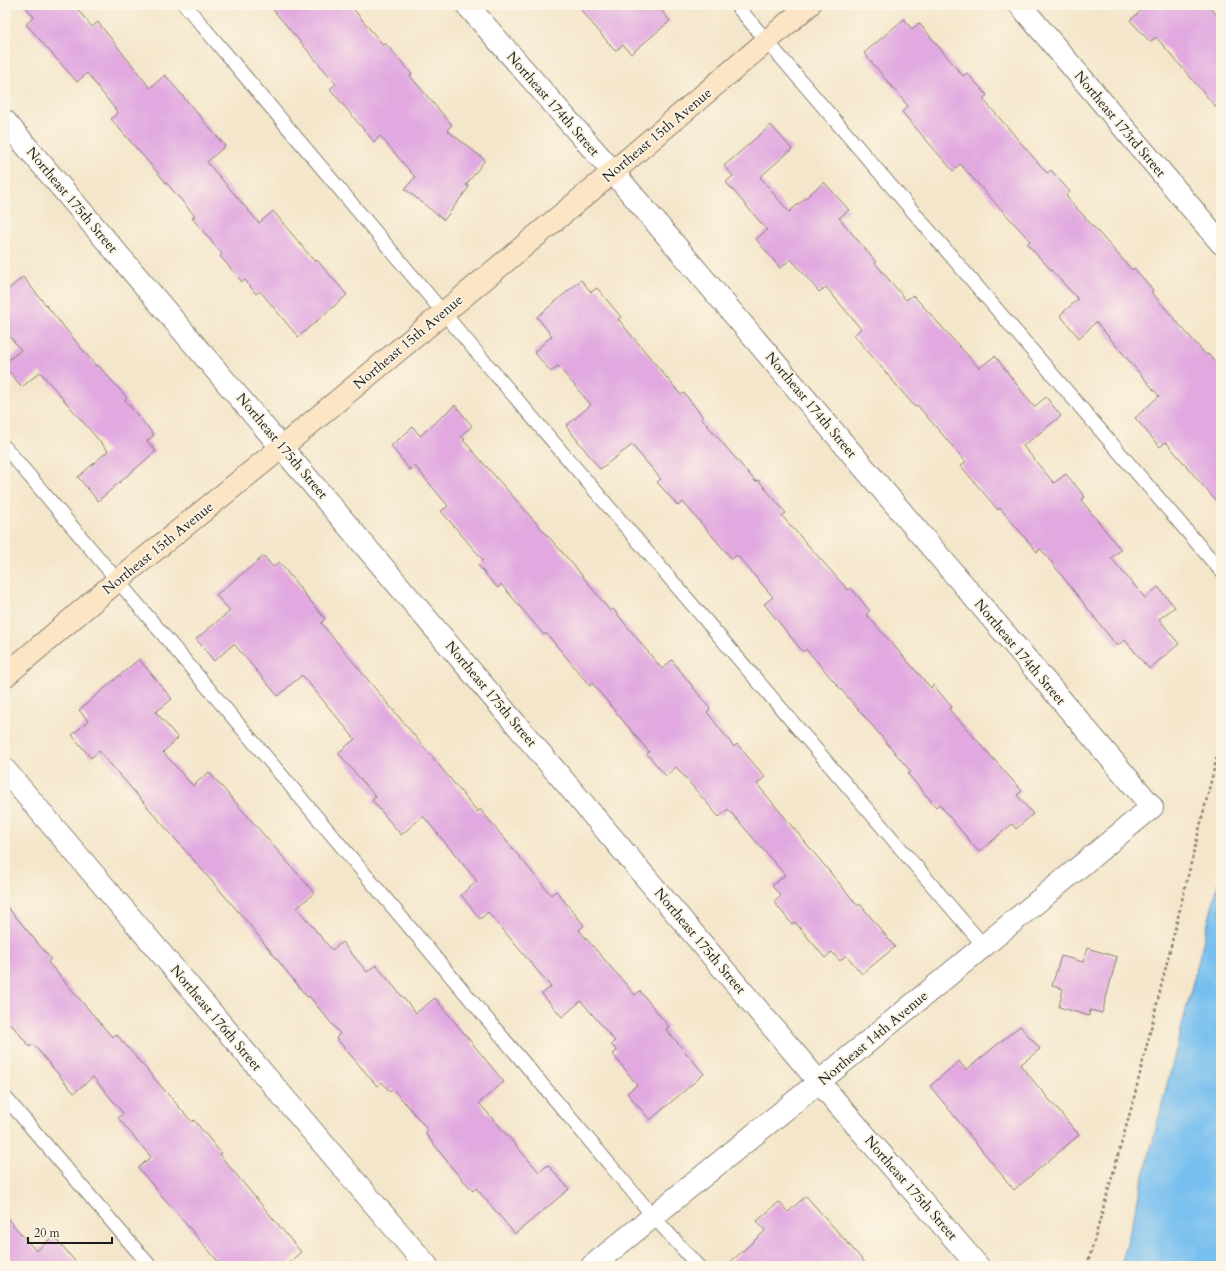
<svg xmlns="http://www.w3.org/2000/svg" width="1226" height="1271" font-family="Cardo,serif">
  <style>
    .water { fill: #77bfef; stroke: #4a6e86 }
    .building { fill: #e1a9e0 }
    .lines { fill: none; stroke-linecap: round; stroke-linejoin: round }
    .lane-casing { stroke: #888174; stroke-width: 15 }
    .street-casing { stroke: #888174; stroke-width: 24 }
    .secondary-casing { stroke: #888174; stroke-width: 24 }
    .path { stroke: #888174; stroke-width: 2.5; stroke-dasharray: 3 3; stroke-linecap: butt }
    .lane { stroke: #fff; stroke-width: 13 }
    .street { stroke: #fff; stroke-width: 22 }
    .secondary { stroke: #fce5c4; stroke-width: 22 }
    .labels { text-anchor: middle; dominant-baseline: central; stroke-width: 3.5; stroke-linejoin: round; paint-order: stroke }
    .street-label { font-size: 14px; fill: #1c1c1c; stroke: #fcf5e5 }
  </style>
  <rect width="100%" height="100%" fill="#fcf5e5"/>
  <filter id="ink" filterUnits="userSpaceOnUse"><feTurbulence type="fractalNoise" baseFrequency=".025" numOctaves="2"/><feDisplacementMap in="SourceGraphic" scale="8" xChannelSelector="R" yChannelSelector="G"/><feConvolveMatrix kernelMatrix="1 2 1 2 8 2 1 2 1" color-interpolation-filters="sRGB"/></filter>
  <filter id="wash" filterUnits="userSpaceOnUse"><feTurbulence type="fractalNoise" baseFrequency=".012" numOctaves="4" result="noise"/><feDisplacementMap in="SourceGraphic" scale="16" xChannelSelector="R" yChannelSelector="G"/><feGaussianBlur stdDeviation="0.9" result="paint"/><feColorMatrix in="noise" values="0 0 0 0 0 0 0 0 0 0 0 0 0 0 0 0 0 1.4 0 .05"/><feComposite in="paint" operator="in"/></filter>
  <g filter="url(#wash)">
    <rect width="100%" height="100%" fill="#f4e6cb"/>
    <path class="water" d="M 1221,872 L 1221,1266 L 1121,1266 Z"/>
    <g id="blocks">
      <g class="building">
        <path d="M 24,5 L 74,5 L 92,27 L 98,22 L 150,88 L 165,75 L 225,146 L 207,162 L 259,223 L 273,211 L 315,262 L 317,260 L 347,295 L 298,337 L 260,291 L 256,294 L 245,280 L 242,282 L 220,256 L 222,254 L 192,218 L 195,216 L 111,119 L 118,113 L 87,73 L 77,82 L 26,24 L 34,17 Z"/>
        <path d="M 269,5 L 350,5 L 383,45 L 385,43 L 412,74 L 410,76 L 452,125 L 447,130 L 485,160 L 466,185 L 469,187 L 444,220 L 405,189 L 415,177 L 380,136 L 374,142 L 330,89 L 336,84 Z"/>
        <path d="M 577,5 L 657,5 L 670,21 L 631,54 L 623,45 L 615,51 Z"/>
        <path d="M 1148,5 L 1208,5 L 1221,20 L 1221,113 L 1156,37 L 1150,42 L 1130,20 Z"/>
        <path d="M 904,19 L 912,29 L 919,23 L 963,76 L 967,73 L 987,95 L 983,99 L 1047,173 L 1051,170 L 1070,192 L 1066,196 L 1132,270 L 1134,268 L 1153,290 L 1151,292 L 1206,355 L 1208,354 L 1221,369 L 1221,507 L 1166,442 L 1160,447 L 1135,418 L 1159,396 L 1096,322 L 1079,338 L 1060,315 L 1078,299 L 1027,244 L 1030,241 L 960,164 L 953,171 L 902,112 L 908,106 L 864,53 Z"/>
        <path d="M 771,125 L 792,149 L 760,177 L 789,212 L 824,182 L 849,210 L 839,218 L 876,262 L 875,263 L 906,300 L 913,295 L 979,368 L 995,356 L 1034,407 L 1046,397 L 1061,416 L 1023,446 L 1054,483 L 1066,474 L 1085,497 L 1081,500 L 1121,550 L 1111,558 L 1145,598 L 1158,587 L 1175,607 L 1159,619 L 1179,644 L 1149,669 L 1125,640 L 1117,646 L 1041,549 L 1037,552 L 1000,508 L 998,510 L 961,466 L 966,462 L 917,405 L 915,407 L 854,335 L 861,329 L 826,287 L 819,292 L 791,259 L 780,268 L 756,239 L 767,230 L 726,182 L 733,176 L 724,166 Z"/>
        <path d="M 23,277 L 96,366 L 98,365 L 127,398 L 125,400 L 154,435 L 147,441 L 156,451 L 98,501 L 78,477 L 108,451 L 40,372 L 22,387 L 5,367 L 5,363 L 21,350 L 5,331 L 5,292 Z"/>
        <path d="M 581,280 L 591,292 L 597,288 L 621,317 L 618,319 L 681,395 L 684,393 L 703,417 L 701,418 L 756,482 L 758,480 L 786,513 L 782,516 L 848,590 L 851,588 L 870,611 L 866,614 L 931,688 L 933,685 L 952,707 L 949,709 L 1022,791 L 1017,795 L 1033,814 L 1016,829 L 1012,824 L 979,852 L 939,804 L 936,807 L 908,774 L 911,772 L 870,723 L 806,649 L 803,652 L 764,604 L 773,597 L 737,555 L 732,559 L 683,502 L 678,506 L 657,482 L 661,479 L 632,445 L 600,469 L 566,426 L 591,405 L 558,366 L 551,372 L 534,352 L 552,336 L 537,317 Z"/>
        <path d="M 455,405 L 472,426 L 461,436 L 465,439 L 463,440 L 577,569 L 610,611 L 613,609 L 662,669 L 672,660 L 710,709 L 707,712 L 734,747 L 737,744 L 765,777 L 757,784 L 858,906 L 860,904 L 895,947 L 862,974 L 846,955 L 840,961 L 832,952 L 825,958 L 795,922 L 792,924 L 774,902 L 781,896 L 772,886 L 785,875 L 728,809 L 719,817 L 676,767 L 666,776 L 647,754 L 649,752 L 592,683 L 590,686 L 546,633 L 544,635 L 501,584 L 498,588 L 487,576 L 478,565 L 483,560 L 441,511 L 448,506 L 415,466 L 410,470 L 391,446 L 413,427 L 420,436 Z"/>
        <path d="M 264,556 L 273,567 L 279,562 L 325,619 L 321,623 L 378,692 L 478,812 L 480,809 L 551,895 L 556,891 L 584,925 L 579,930 L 635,995 L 640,991 L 669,1027 L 666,1029 L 704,1074 L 650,1120 L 627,1093 L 637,1085 L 613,1054 L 617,1051 L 611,1044 L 615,1041 L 581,1001 L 562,1017 L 542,994 L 551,987 L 488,912 L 480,919 L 461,895 L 477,881 L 423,816 L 401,835 L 372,800 L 376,797 L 338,753 L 355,739 L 302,675 L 278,696 L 234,644 L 214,661 L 196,639 L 230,611 L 216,595 Z"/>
        <path d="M 139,659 L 172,699 L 156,712 L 178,738 L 163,752 L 193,786 L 209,772 L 304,881 L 314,893 L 297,908 L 332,950 L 342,942 L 367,972 L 376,965 L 416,1013 L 435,998 L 504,1082 L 479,1103 L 539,1172 L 548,1165 L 569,1189 L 515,1234 L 476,1188 L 473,1191 L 453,1169 L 425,1133 L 428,1130 L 393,1089 L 390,1092 L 382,1082 L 377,1086 L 336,1038 L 340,1034 L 309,996 L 307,997 L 249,924 L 99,751 L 91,758 L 72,735 L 88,721 L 79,710 Z"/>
        <path d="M 5,904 L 51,959 L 48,962 L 112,1037 L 116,1034 L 192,1122 L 194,1120 L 221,1153 L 219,1154 L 301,1252 L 285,1266 L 222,1266 L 138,1168 L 151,1157 L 118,1118 L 123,1113 L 93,1077 L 74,1093 L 33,1044 L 30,1047 L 11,1024 L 5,1024 Z"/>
        <path d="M 1087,948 L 1117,957 L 1102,1013 L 1090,1010 L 1089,1016 L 1059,1007 L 1063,989 L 1052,986 L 1061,956 L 1083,962 Z"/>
        <path d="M 1020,1026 L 1040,1049 L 1020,1065 L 1079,1135 L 1014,1190 L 930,1086 L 959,1061 L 966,1070 Z"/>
        <path d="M 806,1196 L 868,1266 L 726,1266 L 765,1231 L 757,1221 L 779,1202 L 788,1212 Z"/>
        <path d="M 5,1216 L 36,1251 L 54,1236 L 79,1266 L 5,1266 Z"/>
      </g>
    </g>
  </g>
  <g filter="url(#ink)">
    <use href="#blocks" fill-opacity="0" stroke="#888174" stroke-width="1"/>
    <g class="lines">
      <defs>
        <g id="lane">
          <path d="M 185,5 L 473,348 L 984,946"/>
          <path d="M 736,5 L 1221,571"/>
          <path d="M 5,447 L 653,1216 L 698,1266"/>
          <path d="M 5,1097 L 150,1266"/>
        </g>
        <g id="street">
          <path d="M 467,5 L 613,172 L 1152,807 L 819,1082 L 592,1266"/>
          <path d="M 1020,5 L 1221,243"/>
          <path d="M 5,121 L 819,1082 L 978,1266"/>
          <path d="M 5,770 L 427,1266"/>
        </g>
        <path id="secondary" d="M 5,676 L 118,580 L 282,447 L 613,172 L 809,5"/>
      </defs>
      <use href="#lane" class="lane-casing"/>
      <use href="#street" class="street-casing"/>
      <use href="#secondary" class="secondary-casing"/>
      <path class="path" d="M 1087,1266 L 1133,1102 L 1221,740"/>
      <use href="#lane" class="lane"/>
      <use href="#street" class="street"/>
      <use href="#secondary" class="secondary"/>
    </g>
  </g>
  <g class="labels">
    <g class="street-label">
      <text transform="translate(553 104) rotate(49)">Northeast 174th Street</text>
      <text transform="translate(1120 124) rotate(50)">Northeast 173rd Street</text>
      <text transform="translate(657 135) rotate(-40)">Northeast 15th Avenue</text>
      <text transform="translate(72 200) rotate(50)">Northeast 175th Street</text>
      <text transform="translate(408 342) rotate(-40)">Northeast 15th Avenue</text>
      <text transform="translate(811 405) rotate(50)">Northeast 174th Street</text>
      <text transform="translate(282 446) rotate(50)">Northeast 175th Street</text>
      <text transform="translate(158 548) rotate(-39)">Northeast 15th Avenue</text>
      <text transform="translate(1020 652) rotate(50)">Northeast 174th Street</text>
      <text transform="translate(491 694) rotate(50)">Northeast 175th Street</text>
      <text transform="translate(700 941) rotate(50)">Northeast 175th Street</text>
      <text transform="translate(216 1018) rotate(50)">Northeast 176th Street</text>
      <text transform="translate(873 1038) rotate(-40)">Northeast 14th Avenue</text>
      <text transform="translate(911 1188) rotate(49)">Northeast 175th Street</text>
    </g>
  </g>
  <rect width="1226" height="1271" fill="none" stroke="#fcf5e5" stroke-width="20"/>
  <path d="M28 1237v6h84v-6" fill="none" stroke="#1c1c1c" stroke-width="2"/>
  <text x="34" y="1237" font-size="12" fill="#1c1c1c" stroke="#fcf5e5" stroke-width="3" paint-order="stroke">20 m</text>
</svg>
